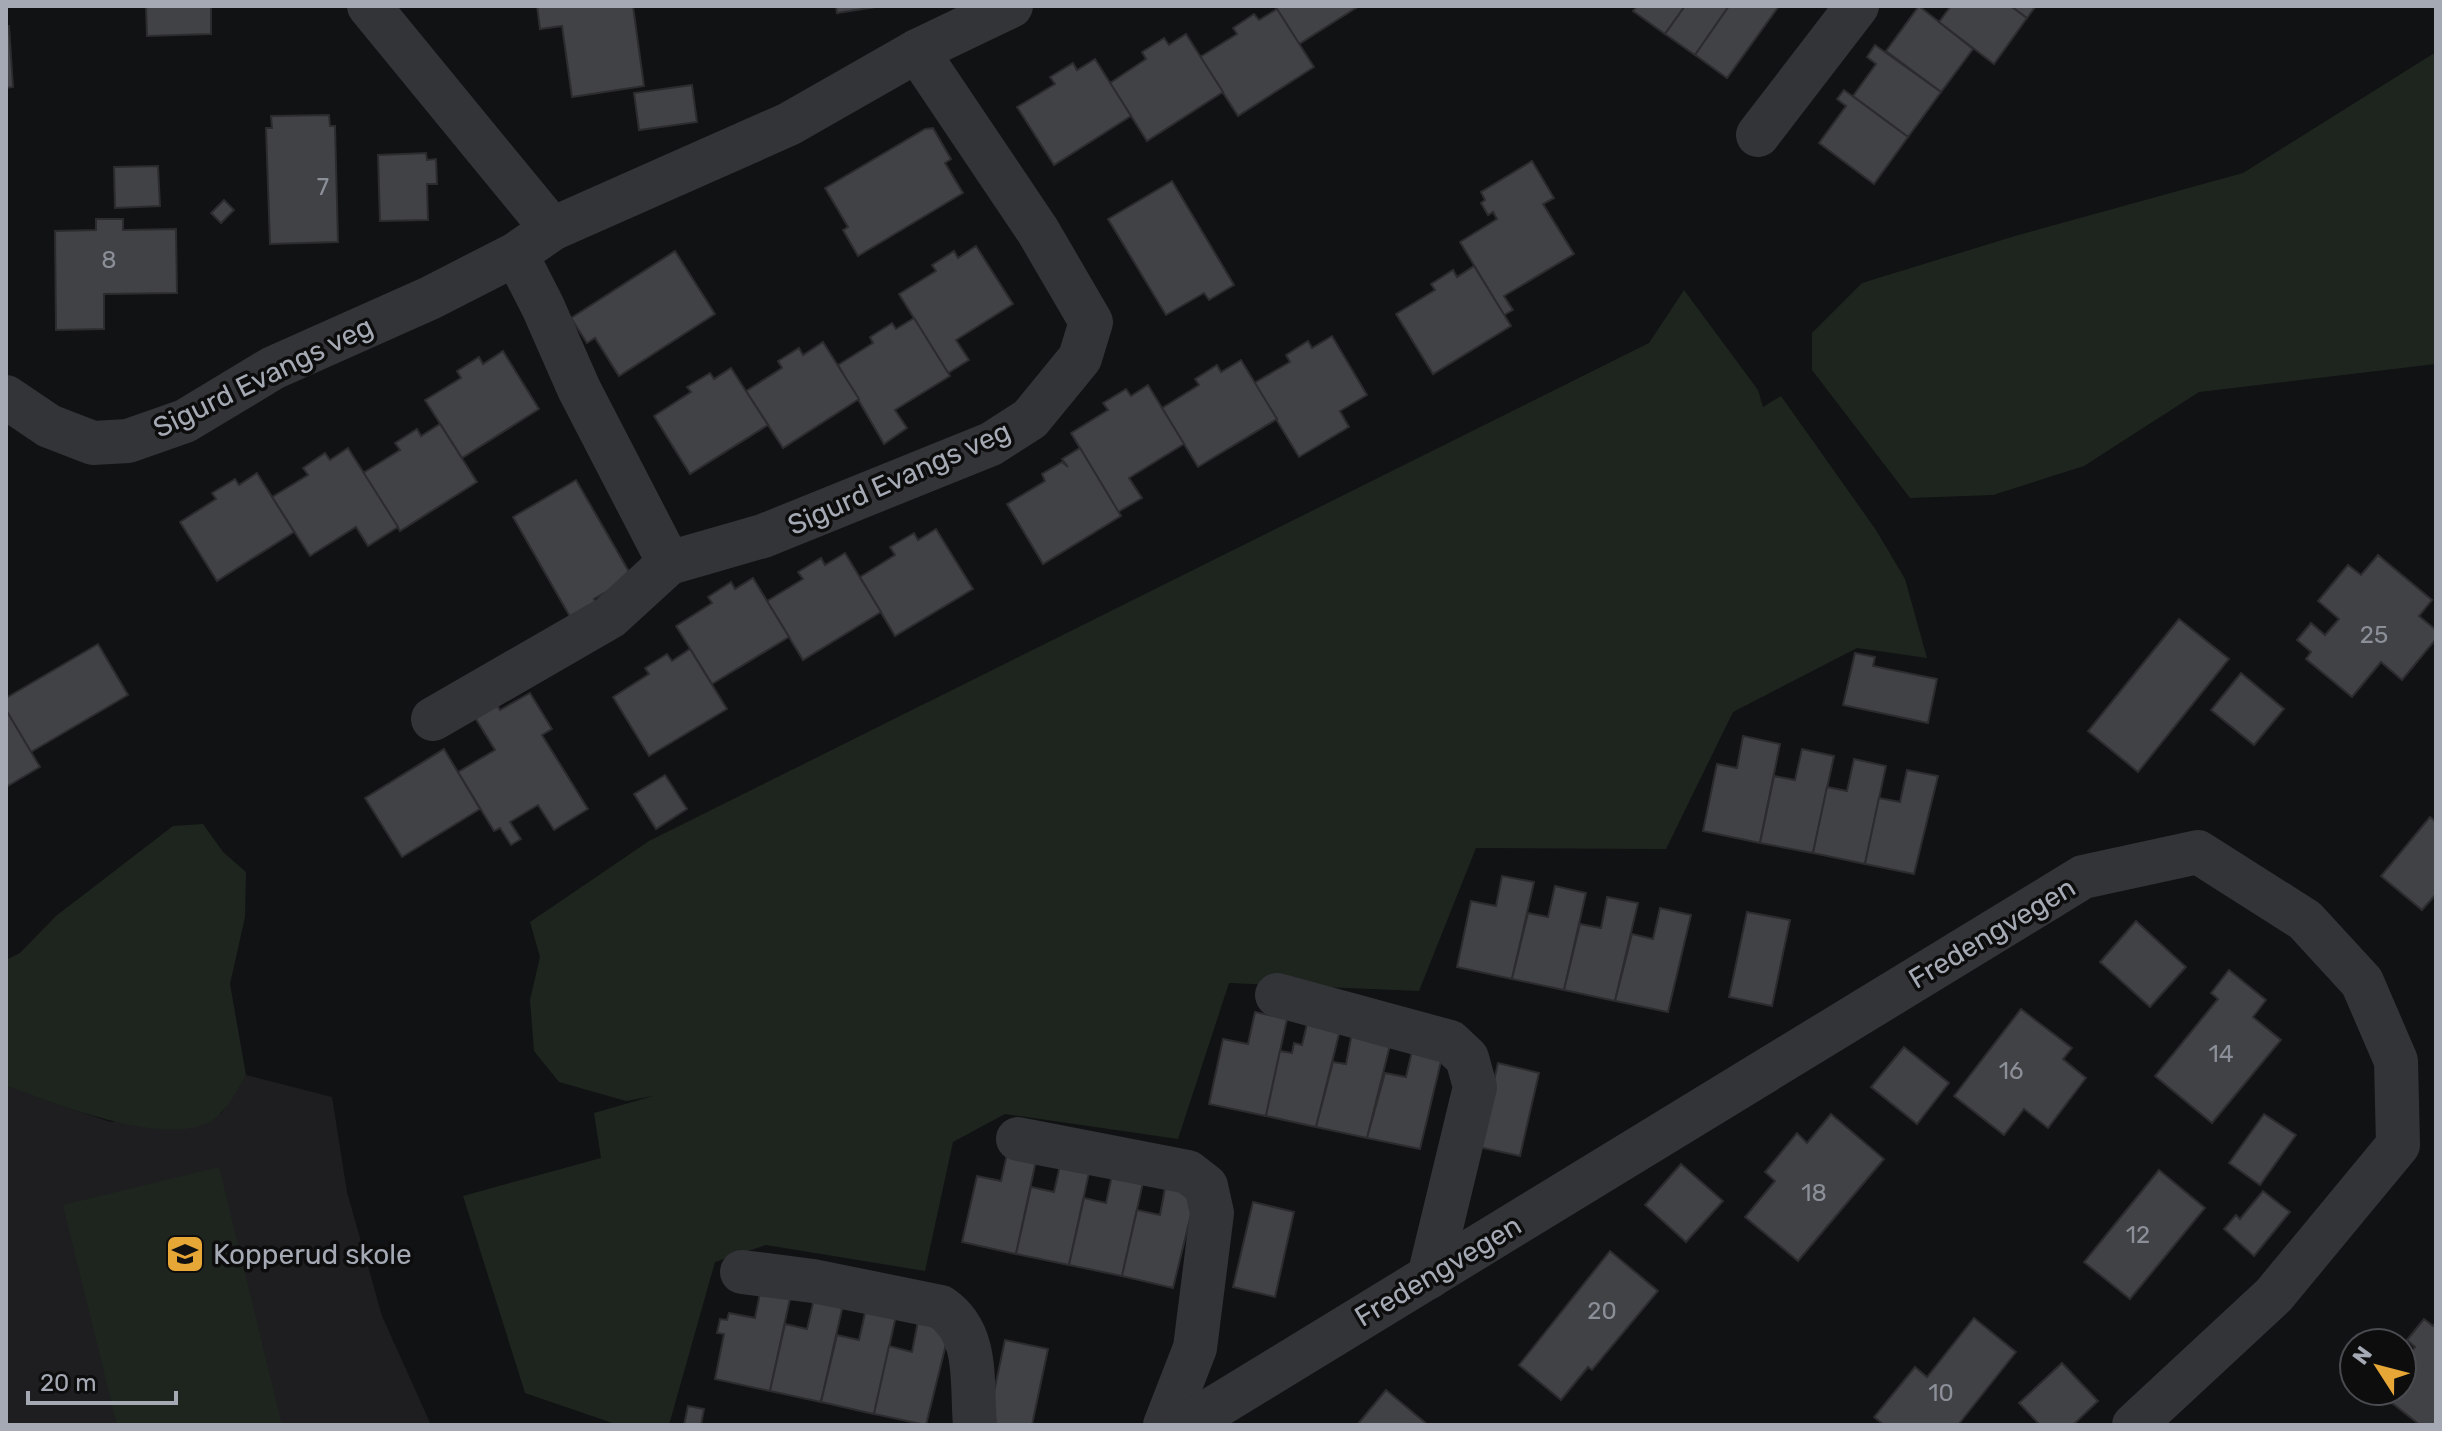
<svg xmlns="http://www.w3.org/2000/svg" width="2442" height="1431" font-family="Rubik,sans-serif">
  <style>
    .built { fill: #1e1e20 }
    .green { fill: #1e251f }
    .building { fill: #414246; stroke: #2c2c2f; stroke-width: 2 }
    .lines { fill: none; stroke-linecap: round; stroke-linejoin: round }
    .minor { stroke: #333438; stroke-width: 44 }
    .labels { text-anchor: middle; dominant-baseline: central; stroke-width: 7; stroke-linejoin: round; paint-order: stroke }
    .number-label { font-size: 24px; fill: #8b8f98 }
    .street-label { font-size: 28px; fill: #a4a9b3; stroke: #0d0d0e }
    .poi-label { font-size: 28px; fill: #a4a9b3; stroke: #0d0d0e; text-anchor: start }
  </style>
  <rect width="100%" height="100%" fill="#111213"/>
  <path class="built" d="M 246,1075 L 332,1097 L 347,1192 L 382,1316 L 431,1425 L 6,1425 L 6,1086 L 110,1122 L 221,1114 Z"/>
  <g class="green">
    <path d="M 2436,52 L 2436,364 L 2199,392 L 2084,466 L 1993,495 L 1910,498 L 1812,370 L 1812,333 L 1862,283 L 2015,236 L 2243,173 Z"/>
    <path d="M 1684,290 L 1758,390 L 1763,407 L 1781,396 L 1876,530 L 1905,579 L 1927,658 L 1857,648 L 1733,712 L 1666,849 L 1476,848 L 1419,991 L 1229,983 L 1178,1139 L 1005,1114 L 953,1142 L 925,1271 L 766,1245 L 715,1262 L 669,1425 L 618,1425 L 525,1393 L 463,1196 L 601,1158 L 594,1113 L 653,1096 L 626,1101 L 559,1082 L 534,1051 L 530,1000 L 540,957 L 530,922 L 649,841 L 1649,343 Z"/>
    <path d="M 203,824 L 223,852 L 246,872 L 245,917 L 230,984 L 246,1075 C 235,1093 224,1118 203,1125 C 151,1143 56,1103 6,1086 L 6,960 L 20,953 L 56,916 L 173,826 Z"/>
    <path d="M 219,1167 L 282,1425 L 117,1425 L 63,1205 Z"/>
  </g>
  <g class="building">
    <path d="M 146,6 L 211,6 L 211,34 L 147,36 Z"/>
    <path d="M 537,6 L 633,6 L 644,86 L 572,97 L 562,26 L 540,29 Z"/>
    <path d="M 836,6 L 882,6 L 837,13 Z"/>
    <path d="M 1275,6 L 1359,6 L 1299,44 Z"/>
    <path d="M 1637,6 L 1685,6 L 1665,34 L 1633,11 Z"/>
    <path d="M 1685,6 L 1729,6 L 1695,55 L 1665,34 Z"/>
    <path d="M 1729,6 L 1779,6 L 1727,78 L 1695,55 Z"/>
    <path d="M 1919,6 L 1973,49 L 1941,92 L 1886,51 Z"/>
    <path d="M 1951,6 L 2011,6 L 2027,18 L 1994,64 L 1939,22 Z"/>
    <path d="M 2011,6 L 2036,6 L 2027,18 Z"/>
    <path d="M 1277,9 L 1314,67 L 1238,116 L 1200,57 L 1237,34 L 1233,28 L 1254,14 L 1259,20 Z"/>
    <path d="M 6,26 L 9,26 L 13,87 L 6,88 Z"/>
    <path d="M 1186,34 L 1223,92 L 1147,141 L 1110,83 L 1146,59 L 1142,52 L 1164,38 L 1169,45 Z"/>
    <path d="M 1875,45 L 1941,92 L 1908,137 L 1853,96 L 1876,64 L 1867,57 Z"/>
    <path d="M 1095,59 L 1131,116 L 1054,165 L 1017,107 L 1055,84 L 1050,77 L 1073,63 L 1077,70 Z"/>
    <path d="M 692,85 L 697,122 L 639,130 L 634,93 Z"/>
    <path d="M 1844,90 L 1908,137 L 1874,184 L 1819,143 L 1846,106 L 1837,99 Z"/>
    <path d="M 329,115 L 330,126 L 335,126 L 338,242 L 270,244 L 266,128 L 272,128 L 271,116 Z"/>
    <path d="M 933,128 L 951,159 L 945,163 L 963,193 L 858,256 L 843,230 L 848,227 L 825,188 L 925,129 Z"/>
    <path d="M 426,153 L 427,160 L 436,159 L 437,184 L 427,184 L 428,220 L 380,221 L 378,155 Z"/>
    <path d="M 1532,161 L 1554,198 L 1543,204 L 1574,254 L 1504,296 L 1513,310 L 1504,315 L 1460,242 L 1497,219 L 1493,212 L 1488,215 L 1481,203 L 1485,200 L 1481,192 Z"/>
    <path d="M 158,166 L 160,206 L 115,208 L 114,167 Z"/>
    <path d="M 1172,181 L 1234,285 L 1209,300 L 1204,293 L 1166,315 L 1108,219 Z"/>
    <path d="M 224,200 L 234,210 L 221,223 L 211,213 Z"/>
    <path d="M 96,219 L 123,219 L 123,230 L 176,229 L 177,293 L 104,294 L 104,329 L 56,330 L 55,231 L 96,230 Z"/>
    <path d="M 976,246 L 1013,304 L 956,340 L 969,360 L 948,373 L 899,294 L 936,271 L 932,265 L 954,251 L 958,258 Z"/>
    <path d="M 675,251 L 715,314 L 619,376 L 595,338 L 587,343 L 571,318 Z"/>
    <path d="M 1474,266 L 1511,326 L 1433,374 L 1396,314 L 1435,290 L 1431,284 L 1453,270 L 1457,277 Z"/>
    <path d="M 914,318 L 950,376 L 895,410 L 907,428 L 884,444 L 838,365 L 873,343 L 870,337 L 892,323 L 896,329 Z"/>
    <path d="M 1332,336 L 1367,395 L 1340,411 L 1349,427 L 1299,457 L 1254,383 L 1290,362 L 1286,355 L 1308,341 L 1312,348 Z"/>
    <path d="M 823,342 L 859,399 L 783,448 L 746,391 L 782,368 L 778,361 L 799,348 L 803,355 Z"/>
    <path d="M 503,351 L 539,409 L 462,458 L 425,400 L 461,378 L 457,371 L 479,357 L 483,364 Z"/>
    <path d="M 1241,360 L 1277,419 L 1198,467 L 1162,408 L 1199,385 L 1195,379 L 1217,365 L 1221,372 Z"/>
    <path d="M 731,368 L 768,425 L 690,474 L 654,416 L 691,392 L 687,387 L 710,373 L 714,379 Z"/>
    <path d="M 1148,385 L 1184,444 L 1129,478 L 1142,498 L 1118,512 L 1071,433 L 1108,410 L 1103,403 L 1126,389 L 1131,396 Z"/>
    <path d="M 440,424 L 477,482 L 400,531 L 363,473 L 400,450 L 395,443 L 417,429 L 421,436 Z"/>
    <path d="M 348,448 L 398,527 L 368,546 L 356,527 L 310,556 L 272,497 L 308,475 L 303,468 L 325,453 L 330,460 Z"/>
    <path d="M 1080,448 L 1121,516 L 1043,564 L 1007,504 L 1045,481 L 1042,474 L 1062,462 L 1068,467 L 1062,459 Z"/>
    <path d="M 257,473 L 294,532 L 217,581 L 180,522 L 216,499 L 212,493 L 235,479 L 239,485 Z"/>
    <path d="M 576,480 L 632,577 L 594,599 L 597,605 L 572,620 L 513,517 Z"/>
    <path d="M 936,529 L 973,589 L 895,636 L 860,577 L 895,555 L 890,547 L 914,533 L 918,540 Z"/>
    <path d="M 845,553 L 881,612 L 803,660 L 767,601 L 803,579 L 798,572 L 821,558 L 825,565 Z"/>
    <path d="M 2378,555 L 2432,600 L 2419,616 L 2436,630 L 2436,639 L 2402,680 L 2381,662 L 2352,697 L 2306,659 L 2311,652 L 2297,640 L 2311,623 L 2325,635 L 2339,619 L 2318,601 L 2348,565 L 2361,575 Z"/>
    <path d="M 753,578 L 789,637 L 712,684 L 676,626 L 712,603 L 708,597 L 731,582 L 735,589 Z"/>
    <path d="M 2179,619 L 2229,659 L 2138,772 L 2088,731 Z"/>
    <path d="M 98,644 L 128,695 L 31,752 L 6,710 L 6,698 Z"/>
    <path d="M 690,649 L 727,709 L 649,756 L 613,697 L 649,674 L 645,668 L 667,654 L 672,661 Z"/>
    <path d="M 1855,653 L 1875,657 L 1873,666 L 1937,679 L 1928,723 L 1843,705 Z"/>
    <path d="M 2241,673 L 2284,709 L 2254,745 L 2211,710 Z"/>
    <path d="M 530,693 L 552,729 L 542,735 L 588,809 L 554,830 L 538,805 L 510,822 L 521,839 L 511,845 L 500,828 L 494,831 L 458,772 L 495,750 L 474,716 L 496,703 L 500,710 Z"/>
    <path d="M 6,710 L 40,767 L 6,787 Z"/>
    <path d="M 1743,736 L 1780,744 L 1760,843 L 1703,831 L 1717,764 L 1737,768 Z"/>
    <path d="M 444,749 L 480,809 L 402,857 L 365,798 Z"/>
    <path d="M 1802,749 L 1834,756 L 1813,853 L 1760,843 L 1774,776 L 1795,780 Z"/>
    <path d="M 1854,759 L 1886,766 L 1865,864 L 1813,853 L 1827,787 L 1847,791 Z"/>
    <path d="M 1907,770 L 1938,776 L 1914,874 L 1865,864 L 1879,798 L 1900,802 Z"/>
    <path d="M 665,775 L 687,809 L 656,829 L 634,794 Z"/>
    <path d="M 2430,817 L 2436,822 L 2436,894 L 2422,910 L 2381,876 Z"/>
    <path d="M 1502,876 L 1534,882 L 1512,979 L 1457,967 L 1471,901 L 1496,906 Z"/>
    <path d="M 1555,886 L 1586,893 L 1564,990 L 1512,979 L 1528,913 L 1548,917 Z"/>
    <path d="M 1607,897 L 1638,903 L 1615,1001 L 1564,990 L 1580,924 L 1601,928 Z"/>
    <path d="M 1660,908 L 1691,915 L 1668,1012 L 1615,1001 L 1632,934 L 1653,939 Z"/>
    <path d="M 1747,912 L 1790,920 L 1772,1006 L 1729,997 Z"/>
    <path d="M 2136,921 L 2186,967 L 2150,1007 L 2100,962 Z"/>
    <path d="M 2229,970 L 2266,1000 L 2253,1017 L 2281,1040 L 2212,1123 L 2155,1076 L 2218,999 L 2211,993 Z"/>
    <path d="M 2021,1009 L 2072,1048 L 2063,1059 L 2086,1078 L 2048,1128 L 2024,1109 L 2004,1135 L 1954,1096 Z"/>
    <path d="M 1255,1012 L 1287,1019 L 1266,1116 L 1209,1104 L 1223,1039 L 1248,1044 Z"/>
    <path d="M 1307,1024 L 1340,1030 L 1316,1127 L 1266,1116 L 1280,1051 L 1292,1053 L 1294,1043 L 1302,1045 Z"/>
    <path d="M 1352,1033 L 1391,1041 L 1367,1138 L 1316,1127 L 1333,1062 L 1346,1064 Z"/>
    <path d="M 1413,1047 L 1443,1053 L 1420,1149 L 1367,1138 L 1385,1073 L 1406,1077 Z"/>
    <path d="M 1904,1047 L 1949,1083 L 1917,1124 L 1871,1087 Z"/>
    <path d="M 1498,1063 L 1539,1073 L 1520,1156 L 1479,1147 Z"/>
    <path d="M 1831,1114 L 1884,1159 L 1798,1261 L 1745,1217 L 1775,1181 L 1765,1172 L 1797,1133 L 1807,1143 Z"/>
    <path d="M 2264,1114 L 2296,1135 L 2260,1185 L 2229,1163 Z"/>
    <path d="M 1008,1150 L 1037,1156 L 1016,1254 L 962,1242 L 977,1176 L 1001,1181 Z"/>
    <path d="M 1061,1161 L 1090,1168 L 1069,1265 L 1016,1254 L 1031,1187 L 1054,1192 Z"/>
    <path d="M 1681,1164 L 1723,1201 L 1686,1242 L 1645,1205 Z"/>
    <path d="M 2159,1170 L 2205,1208 L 2130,1299 L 2084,1262 Z"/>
    <path d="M 1113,1171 L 1144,1178 L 1122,1276 L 1069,1265 L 1084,1198 L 1106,1203 Z"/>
    <path d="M 1166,1183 L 1197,1190 L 1173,1288 L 1122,1276 L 1137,1210 L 1160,1215 Z"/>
    <path d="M 2263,1191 L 2290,1212 L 2254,1256 L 2224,1229 L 2236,1215 L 2240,1219 Z"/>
    <path d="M 1253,1202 L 1294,1212 L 1275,1297 L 1233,1287 Z"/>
    <path d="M 1610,1251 L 1658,1291 L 1592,1370 L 1588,1367 L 1561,1400 L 1519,1365 Z"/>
    <path d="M 761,1288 L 791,1294 L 770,1391 L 715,1379 L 724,1334 L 717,1333 L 720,1319 L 727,1320 L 729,1313 L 755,1318 Z"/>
    <path d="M 814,1299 L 843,1305 L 821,1402 L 770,1391 L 785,1324 L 807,1329 Z"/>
    <path d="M 866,1309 L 896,1316 L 874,1414 L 821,1402 L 837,1335 L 859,1340 Z"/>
    <path d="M 1974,1318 L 2016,1352 L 1958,1425 L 1884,1425 L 1874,1417 L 1915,1367 L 1927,1377 Z"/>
    <path d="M 2424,1319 L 2433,1326 L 2436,1322 L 2435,1425 L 2420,1425 L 2392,1403 L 2407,1385 L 2402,1381 L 2402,1364 L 2415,1347 L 2407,1340 Z"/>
    <path d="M 918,1321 L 950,1328 L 926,1425 L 874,1414 L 889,1346 L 912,1352 Z"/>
    <path d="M 1005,1340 L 1048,1349 L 1032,1425 L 987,1425 Z"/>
    <path d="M 2062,1363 L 2098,1401 L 2073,1425 L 2040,1425 L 2019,1403 Z"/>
    <path d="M 1386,1390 L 1428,1425 L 1357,1425 Z"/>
    <path d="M 688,1406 L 704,1409 L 701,1425 L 684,1425 Z"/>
  </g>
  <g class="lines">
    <g class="minor">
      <path d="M 369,6 L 552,229"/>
      <path d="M 1758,135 L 1857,6"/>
      <path d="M 516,254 L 543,307 L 579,389 L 669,563 L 763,536 L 991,444 L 1030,419 L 1080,358 L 1091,322 L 1038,231 L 917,51"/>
      <path d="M 6,397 L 49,426 L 93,443 L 128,441 L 185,421 L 273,368 L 430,298 L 516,254 L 552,229 L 789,124 L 917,51 L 1011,6"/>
      <path d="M 433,719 L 610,617 L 669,563"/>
      <path d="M 1277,995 L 1450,1042 L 1467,1058 L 1475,1087 L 1429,1277"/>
      <path d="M 1018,1139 L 1188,1172 L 1206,1186 L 1212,1213 L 1195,1348 L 1165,1425"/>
      <path d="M 742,1272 L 813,1281 L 941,1307 C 980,1334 971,1382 975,1425"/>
      <path d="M 1186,1425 L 2083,877 L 2198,852 L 2305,920 L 2362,982 L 2396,1061 L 2398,1145 L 2274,1295 L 2134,1425"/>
    </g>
  </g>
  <defs>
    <symbol id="school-square" viewBox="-11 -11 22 22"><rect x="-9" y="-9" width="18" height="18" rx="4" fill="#e6a736" stroke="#0d0d0e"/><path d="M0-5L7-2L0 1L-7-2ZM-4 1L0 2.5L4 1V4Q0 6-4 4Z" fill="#111"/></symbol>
  </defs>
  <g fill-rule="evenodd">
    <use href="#school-square" x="163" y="1232" width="44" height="44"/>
  </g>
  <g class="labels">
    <g class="number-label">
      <text x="323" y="187">7</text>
      <text x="109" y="260">8</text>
      <text x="2374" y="635">25</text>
      <text x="2221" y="1054">14</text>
      <text x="2011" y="1071">16</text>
      <text x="1814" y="1193">18</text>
      <text x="2138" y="1235">12</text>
      <text x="1602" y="1311">20</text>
      <text x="1941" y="1393">10</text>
    </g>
    <g class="street-label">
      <text transform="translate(263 377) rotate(-26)">Sigurd Evangs veg</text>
      <text transform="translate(899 478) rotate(-24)">Sigurd Evangs veg</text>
      <text transform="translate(1992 933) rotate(-31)">Fredengvegen</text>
      <text transform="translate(1438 1271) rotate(-31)">Fredengvegen</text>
    </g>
    <g class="poi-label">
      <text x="213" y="1254">Kopperud skole</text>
    </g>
  </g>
  <rect width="2442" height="1431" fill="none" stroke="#a4a9b3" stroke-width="16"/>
  <g transform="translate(2378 1367) rotate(306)"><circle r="38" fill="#0d0d0e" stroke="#494b50" stroke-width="2"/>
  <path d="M0-6L14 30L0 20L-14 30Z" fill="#e6a736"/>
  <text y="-12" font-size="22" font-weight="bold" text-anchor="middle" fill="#a4a9b3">N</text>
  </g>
  <path d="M28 1391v12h148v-12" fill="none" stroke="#a4a9b3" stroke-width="4"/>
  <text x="40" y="1391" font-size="24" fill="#a4a9b3" stroke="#0d0d0e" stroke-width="6" paint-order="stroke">20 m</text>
</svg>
